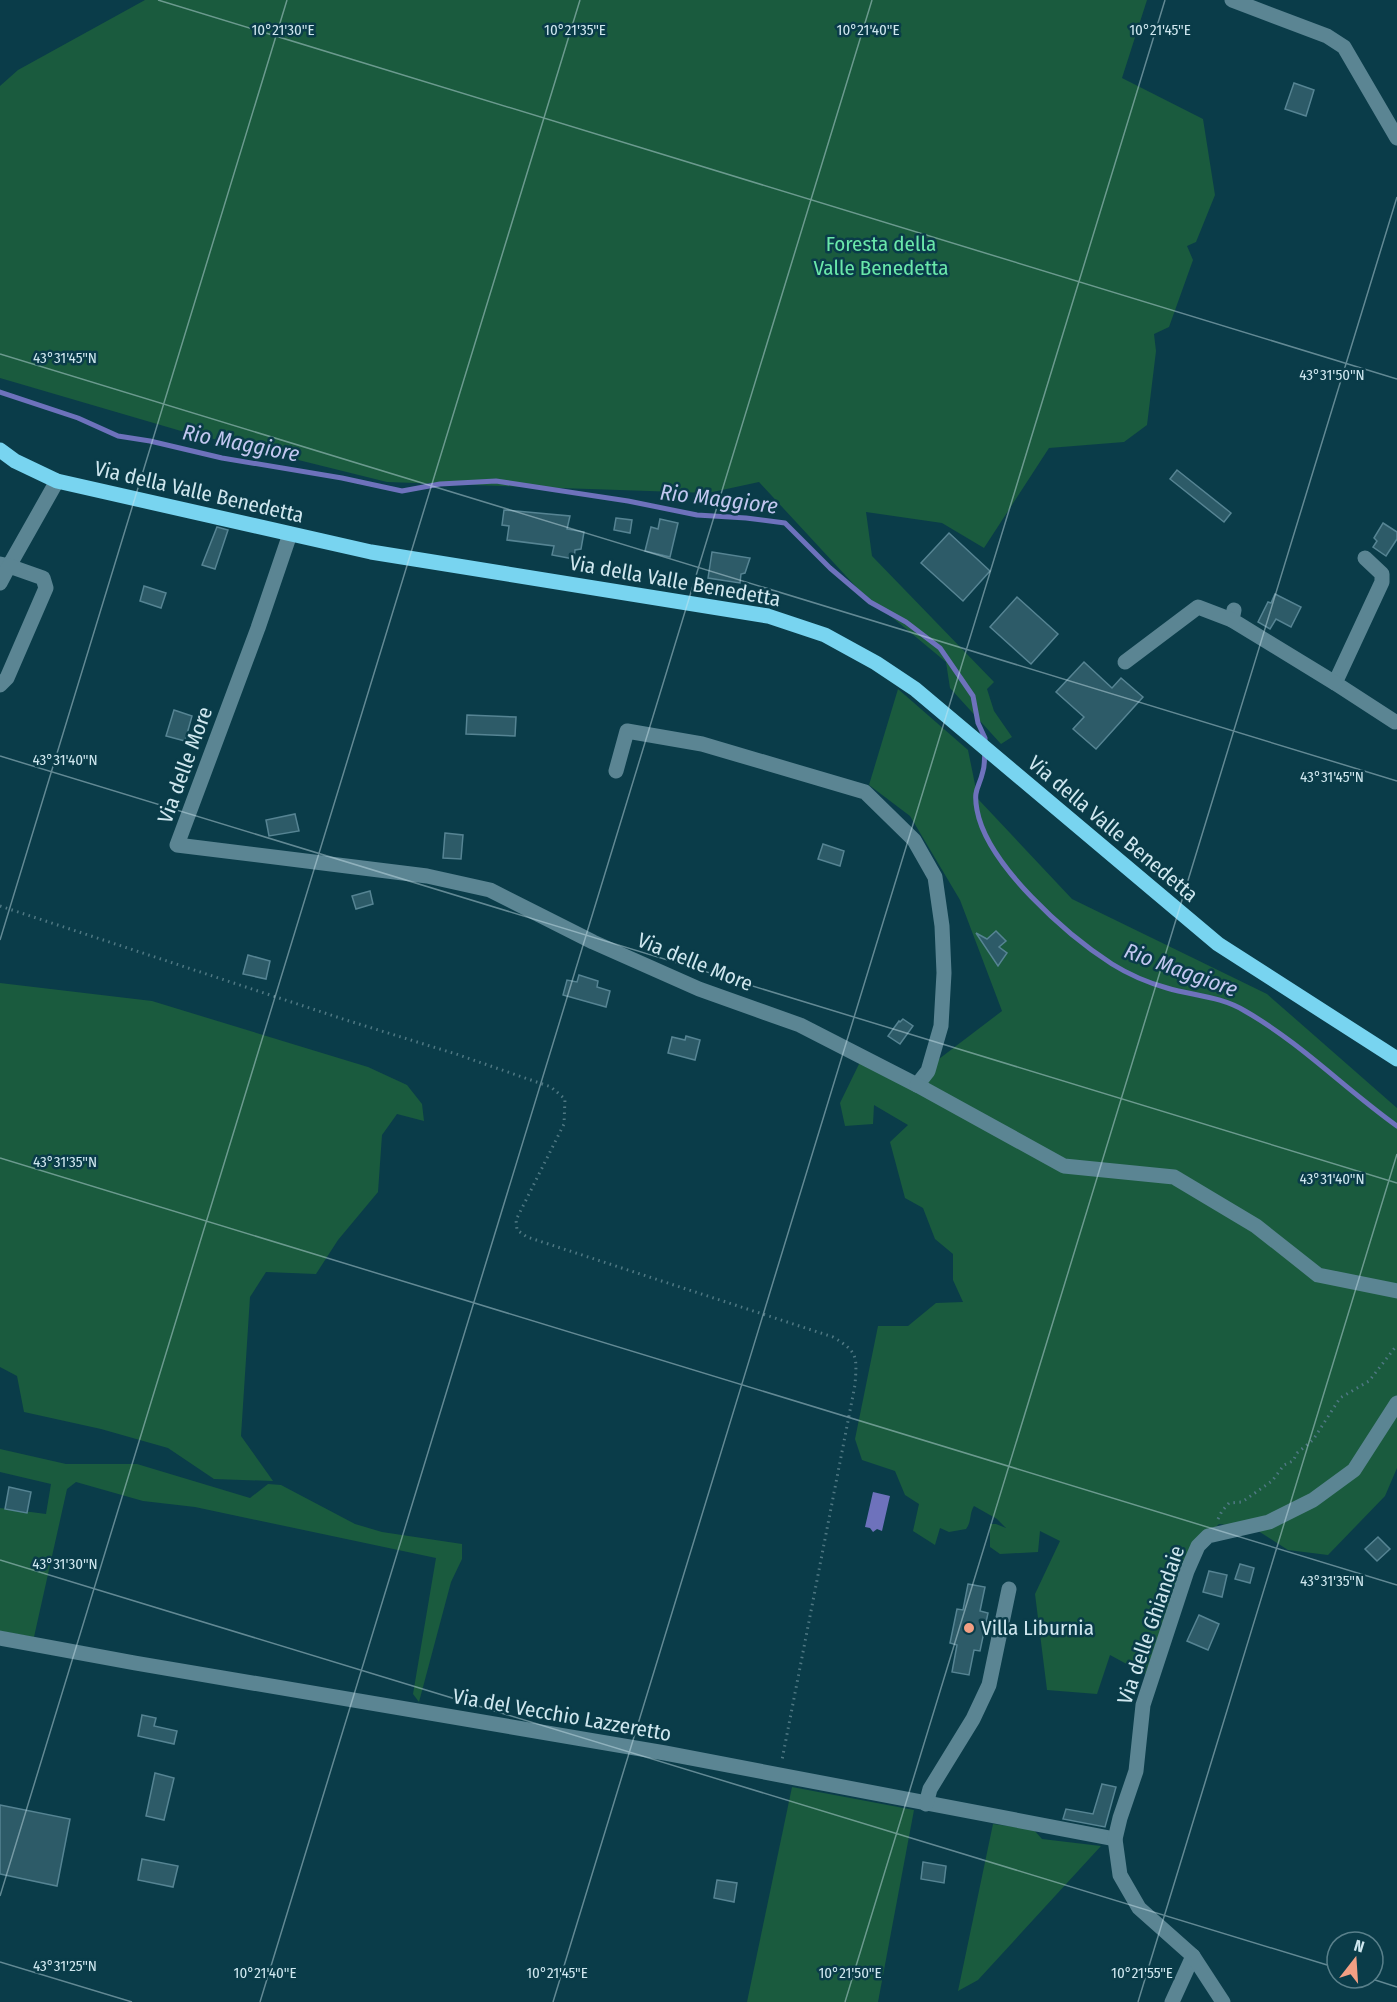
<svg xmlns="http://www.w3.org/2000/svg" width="1397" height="2002" font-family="'Fira Sans Condensed',sans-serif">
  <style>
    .green { fill: #1a5b3e }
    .water { fill: #6e72bc }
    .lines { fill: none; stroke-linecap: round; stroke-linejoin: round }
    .stream { stroke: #6e72bc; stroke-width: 5 }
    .building { fill: #2d5b68; stroke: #568493; stroke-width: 1.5 }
    .path { stroke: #4f7883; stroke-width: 3; stroke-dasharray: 1.5 4.5; stroke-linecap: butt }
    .minor { stroke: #5b8593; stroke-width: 15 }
    .major { stroke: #78d4f0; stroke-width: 15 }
    .ticks { fill: none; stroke: #cfe7ef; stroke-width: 1.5; stroke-opacity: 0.45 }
    .poi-dot { fill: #f39f83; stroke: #0a3c49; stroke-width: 2 }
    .labels { text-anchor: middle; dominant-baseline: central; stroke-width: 5; stroke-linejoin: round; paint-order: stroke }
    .park-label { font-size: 21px; fill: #6ae8aa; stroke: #0a3c49 }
    .street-label { font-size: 21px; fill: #cfe7ef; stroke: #0a3c49 }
    .poi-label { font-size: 21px; fill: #cfe7ef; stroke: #0a3c49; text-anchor: start }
    .water-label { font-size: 22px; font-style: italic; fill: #c2c7f0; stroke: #0a3c49 }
    .ticks-label { font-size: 15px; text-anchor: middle; fill: #cfe7ef; stroke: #0a3c49; stroke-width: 5; stroke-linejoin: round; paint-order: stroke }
  </style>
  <rect width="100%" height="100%" fill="#0a3c49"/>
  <g class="green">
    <path d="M 145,0 L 1147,0 L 1122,78 L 1203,119 L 1215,195 L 1196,242 L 1187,246 L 1193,260 L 1169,327 L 1154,334 L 1156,351 L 1147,425 L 1124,442 L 1049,448 L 984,548 L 942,523 L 866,512 L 872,556 L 994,682 L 987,689 L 994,711 L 1012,737 L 1001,744 L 950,688 L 946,662 L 858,589 L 759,482 L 708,493 L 387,482 L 181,431 L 0,378 L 0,86 L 18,70 Z"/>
    <path d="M 898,689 L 968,750 L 978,799 L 1072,899 L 1267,994 L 1397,1108 L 1397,1468 L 1385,1496 L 1328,1555 L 1288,1550 L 1255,1529 L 1219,1524 L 1195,1547 L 1145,1674 L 1110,1655 L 1097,1694 L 1047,1690 L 1035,1594 L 1060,1541 L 1040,1531 L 1038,1552 L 1000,1554 L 990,1547 L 990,1524 L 996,1524 L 1006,1528 L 997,1519 L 974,1506 C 969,1514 972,1521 966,1529 L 949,1532 L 940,1528 L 935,1545 L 913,1531 L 919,1504 L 905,1495 L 895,1471 L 862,1460 L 855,1439 L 878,1326 L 908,1326 L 936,1303 L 963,1302 L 953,1280 L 953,1254 L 935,1239 L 923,1208 L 905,1198 L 890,1142 L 908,1125 L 874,1105 L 873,1124 L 845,1126 L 840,1103 L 860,1062 L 910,1081 L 1002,1011 L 960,900 L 910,816 L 869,785 Z"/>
    <path d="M 0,983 L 152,1001 L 368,1067 L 407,1085 L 422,1104 L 424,1121 L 397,1114 L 382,1135 L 378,1192 L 338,1240 L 316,1274 L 266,1272 L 250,1297 L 241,1436 L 273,1481 L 214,1479 L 168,1448 L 101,1429 L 24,1412 L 17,1376 L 0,1367 Z"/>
    <path d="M 0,1449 L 66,1464 L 137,1464 L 250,1498 L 268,1484 L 281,1485 L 355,1524 L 382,1532 L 462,1544 L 462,1559 L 451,1582 L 419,1702 L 413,1694 L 436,1558 L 195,1507 L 143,1501 L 76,1482 L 67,1489 L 34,1637 L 0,1631 L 0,1508 L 46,1514 L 51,1484 L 0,1472 Z"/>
    <path d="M 792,1787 L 914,1810 L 878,2002 L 747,2002 Z"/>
    <path d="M 993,1824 L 1033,1829 L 1042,1839 L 1101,1846 L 978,1980 L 958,1991 Z"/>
  </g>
  <path class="water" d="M 873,1492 L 890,1496 L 882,1531 L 877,1529 L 873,1532 L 870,1528 L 865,1527 Z"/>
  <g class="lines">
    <g class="stream">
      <path d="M 0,392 L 78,418 L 118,436 L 150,441 L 222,458 L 342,478 L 402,491 L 440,484 L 496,481 L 628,501 L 697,515 L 746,518 L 785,523 L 830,568 L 870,602 L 906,622 L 940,648 L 973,696 L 978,723 L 985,738 L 985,743"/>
      <path d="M 985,753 C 984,758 985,765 983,771 C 979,789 973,788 977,810 C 987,865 1067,935 1112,964 C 1128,974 1149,983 1167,988 C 1194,996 1220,996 1245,1011 C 1301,1043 1345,1089 1397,1126"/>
    </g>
  </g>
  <g class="building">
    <path d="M 1294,83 L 1314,90 L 1306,116 L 1285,109 Z"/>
    <path d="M 1177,470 L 1231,513 L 1224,522 L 1170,479 Z"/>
    <path d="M 504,510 L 570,516 L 567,529 L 584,532 L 581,549 L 575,550 L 574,559 L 552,555 L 554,546 L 507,540 L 509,526 L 502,525 Z"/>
    <path d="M 616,518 L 632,520 L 630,533 L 614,530 Z"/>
    <path d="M 660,519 L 678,523 L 670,557 L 645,551 L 651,527 L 658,529 Z"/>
    <path d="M 1383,523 L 1397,532 L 1397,539 L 1386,556 L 1373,547 L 1377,541 L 1374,538 Z"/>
    <path d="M 217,527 L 228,530 L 215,569 L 202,565 Z"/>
    <path d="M 949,533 L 990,571 L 963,601 L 921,563 Z"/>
    <path d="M 712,552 L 750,558 L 745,573 L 741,574 L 740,583 L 708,578 Z"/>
    <path d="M 144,586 L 166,593 L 161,608 L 140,601 Z"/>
    <path d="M 1275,594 L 1301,607 L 1291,627 L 1276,619 L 1270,629 L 1258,622 L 1268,602 L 1271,603 Z"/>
    <path d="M 1017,597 L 1058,634 L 1031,664 L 990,627 Z"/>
    <path d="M 1084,662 L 1112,688 L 1121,678 L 1143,697 L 1096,749 L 1073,729 L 1084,717 L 1056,692 Z"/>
    <path d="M 174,710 L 192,716 L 185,741 L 166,736 Z"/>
    <path d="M 467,715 L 516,717 L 515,736 L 466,734 Z"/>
    <path d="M 295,814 L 299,831 L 269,836 L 266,820 Z"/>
    <path d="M 445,833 L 463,835 L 461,859 L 443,858 Z"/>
    <path d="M 823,844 L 844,851 L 840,866 L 818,859 Z"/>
    <path d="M 370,891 L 373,904 L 356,909 L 352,896 Z"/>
    <path d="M 996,931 L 1006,941 L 999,947 L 1007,953 L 998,966 L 976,933 L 987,939 Z"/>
    <path d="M 248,955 L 270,961 L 266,979 L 243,974 Z"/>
    <path d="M 579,975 L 598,981 L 597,987 L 610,991 L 606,1007 L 563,995 L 567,980 L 577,982 Z"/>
    <path d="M 903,1019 L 913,1026 L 900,1044 L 888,1036 L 899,1021 L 900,1022 Z"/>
    <path d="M 686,1036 L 700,1040 L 695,1060 L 668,1053 L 672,1037 L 685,1040 Z"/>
    <path d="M 9,1487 L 31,1492 L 27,1513 L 5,1509 Z"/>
    <path d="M 1378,1537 L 1390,1549 L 1377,1561 L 1365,1549 Z"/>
    <path d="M 1240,1564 L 1254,1568 L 1250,1583 L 1235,1579 Z"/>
    <path d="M 1209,1571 L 1227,1575 L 1222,1597 L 1203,1592 Z"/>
    <path d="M 968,1584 L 985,1587 L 980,1611 L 988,1613 L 980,1651 L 974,1650 L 969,1675 L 952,1672 L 957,1645 L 950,1643 L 957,1609 L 963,1610 Z"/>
    <path d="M 1199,1615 L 1219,1624 L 1208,1650 L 1187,1641 Z"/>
    <path d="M 142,1715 L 156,1718 L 154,1726 L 177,1731 L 174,1744 L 138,1736 Z"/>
    <path d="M 155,1773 L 174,1778 L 164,1820 L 146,1816 Z"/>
    <path d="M 1102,1784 L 1116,1787 L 1105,1827 L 1063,1819 L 1066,1809 L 1093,1814 Z"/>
    <path d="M 0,1805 L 70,1819 L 57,1886 L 0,1874 Z"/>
    <path d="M 142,1859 L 178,1866 L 173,1887 L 138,1880 Z"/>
    <path d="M 923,1862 L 946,1866 L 944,1883 L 921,1879 Z"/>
    <path d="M 717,1880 L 737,1883 L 734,1902 L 714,1898 Z"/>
  </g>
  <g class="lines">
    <g class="path">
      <path d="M 0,906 L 346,1020 L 456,1054 L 551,1087 L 565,1099 L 564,1124 L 516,1220 L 517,1230 L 527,1237 L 833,1337 C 858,1352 857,1356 855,1385 L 782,1760"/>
      <path d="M 1218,1519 L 1222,1511 L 1229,1503 L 1242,1502 L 1272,1481 L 1284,1465 L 1293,1461 L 1297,1453 L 1313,1440 L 1340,1398 L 1369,1381 L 1397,1345"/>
    </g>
    <g class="minor">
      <path d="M 1232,0 L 1327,36 L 1344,47 L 1397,138"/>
      <path d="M 290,534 L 258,628 L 177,845 L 427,876 L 490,890 L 593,942 L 699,989 L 800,1025 L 917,1085 L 928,1071 L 941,1026 L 944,973 L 942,926 L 935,877 L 914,840 L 865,792 L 702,744 L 627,731 L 616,771"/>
      <path d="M 1365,558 L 1382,574 L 1382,582 L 1335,683 L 1395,722"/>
      <path d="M 0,564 L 9,566 L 57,481"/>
      <path d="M 0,583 L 9,566 L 43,578 L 46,588 L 7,678 L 0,685"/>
      <path d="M 1234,610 L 1232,620 L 1335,683"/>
      <path d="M 1125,662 L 1198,607 L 1232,620"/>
      <path d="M 917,1085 L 1064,1166 L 1174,1177 L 1256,1226 L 1318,1275 L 1397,1291"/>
      <path d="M 0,1638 L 135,1663 L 665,1753 L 1115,1839"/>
      <path d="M 926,1804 L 930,1789 L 973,1719 L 989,1685 L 1009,1589"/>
      <path d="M 1172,2002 L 1193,1956"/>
      <path d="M 1223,2002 L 1193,1956 L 1139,1908 L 1120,1875 L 1115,1839 L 1120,1818 L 1136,1771 L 1143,1705 L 1187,1571 L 1198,1546 L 1208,1536 L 1269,1522 L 1313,1500 L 1354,1470 L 1397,1403"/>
    </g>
    <path class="major" d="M 0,450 L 15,461 L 57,481 L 371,552 L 768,616 L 825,635 L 876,663 L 915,689 L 1218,944 L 1397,1059"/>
  </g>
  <path class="ticks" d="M 158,0 L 1397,379M 0,354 L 1397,781M 0,756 L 1397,1183M 0,940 L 287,0M 0,1158 L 1397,1585M 0,1560 L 1337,1968M 0,1896 L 580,0M 0,1962 L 132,2002M 1369,1978 L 1397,1987M 260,2002 L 872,0M 553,2002 L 1165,0M 845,2002 L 1397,197M 1138,2002 L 1397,1154"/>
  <circle class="poi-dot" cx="969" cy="1628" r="6"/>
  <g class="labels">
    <g class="park-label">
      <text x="881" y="244">Foresta della<tspan x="881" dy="24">Valle Benedetta</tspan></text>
    </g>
    <g class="street-label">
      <text transform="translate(199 492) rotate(13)">Via della Valle Benedetta</text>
      <text transform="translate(675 581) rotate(10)">Via della Valle Benedetta</text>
      <text transform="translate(185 765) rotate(-70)">Via delle More</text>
      <text transform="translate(1113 829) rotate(40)">Via della Valle Benedetta</text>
      <text transform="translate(695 962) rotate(22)">Via delle More</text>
      <text transform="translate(1151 1625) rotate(-71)">Via delle Ghiandaie</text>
      <text transform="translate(562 1715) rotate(10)">Via del Vecchio Lazzeretto</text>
    </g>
    <g class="poi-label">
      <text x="981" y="1628">Villa Liburnia</text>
    </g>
    <g class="water-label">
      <text transform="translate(241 443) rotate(11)">Rio Maggiore</text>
      <text transform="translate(719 499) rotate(7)">Rio Maggiore</text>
      <text transform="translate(1181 970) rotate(20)">Rio Maggiore</text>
    </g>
  </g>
  <g class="ticks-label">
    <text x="283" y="35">10°21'30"E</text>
    <text x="575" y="35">10°21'35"E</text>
    <text x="868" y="35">10°21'40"E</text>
    <text x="1160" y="35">10°21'45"E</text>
    <text x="65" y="363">43°31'45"N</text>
    <text x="1332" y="380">43°31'50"N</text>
    <text x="65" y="765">43°31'40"N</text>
    <text x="1332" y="782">43°31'45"N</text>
    <text x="65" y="1167">43°31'35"N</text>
    <text x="1332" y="1184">43°31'40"N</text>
    <text x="65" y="1569">43°31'30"N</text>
    <text x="1332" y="1586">43°31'35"N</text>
    <text x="65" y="1971">43°31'25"N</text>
    <text x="265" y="1978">10°21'40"E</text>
    <text x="557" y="1978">10°21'45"E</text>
    <text x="850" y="1978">10°21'50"E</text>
    <text x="1142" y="1978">10°21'55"E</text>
  </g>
  <g transform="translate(1355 1960) rotate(17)"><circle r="28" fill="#0a3c49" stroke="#59808b" stroke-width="1.5"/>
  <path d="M0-4.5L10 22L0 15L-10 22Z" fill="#f39f83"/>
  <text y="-9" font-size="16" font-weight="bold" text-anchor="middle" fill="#cfe7ef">N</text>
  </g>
</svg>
